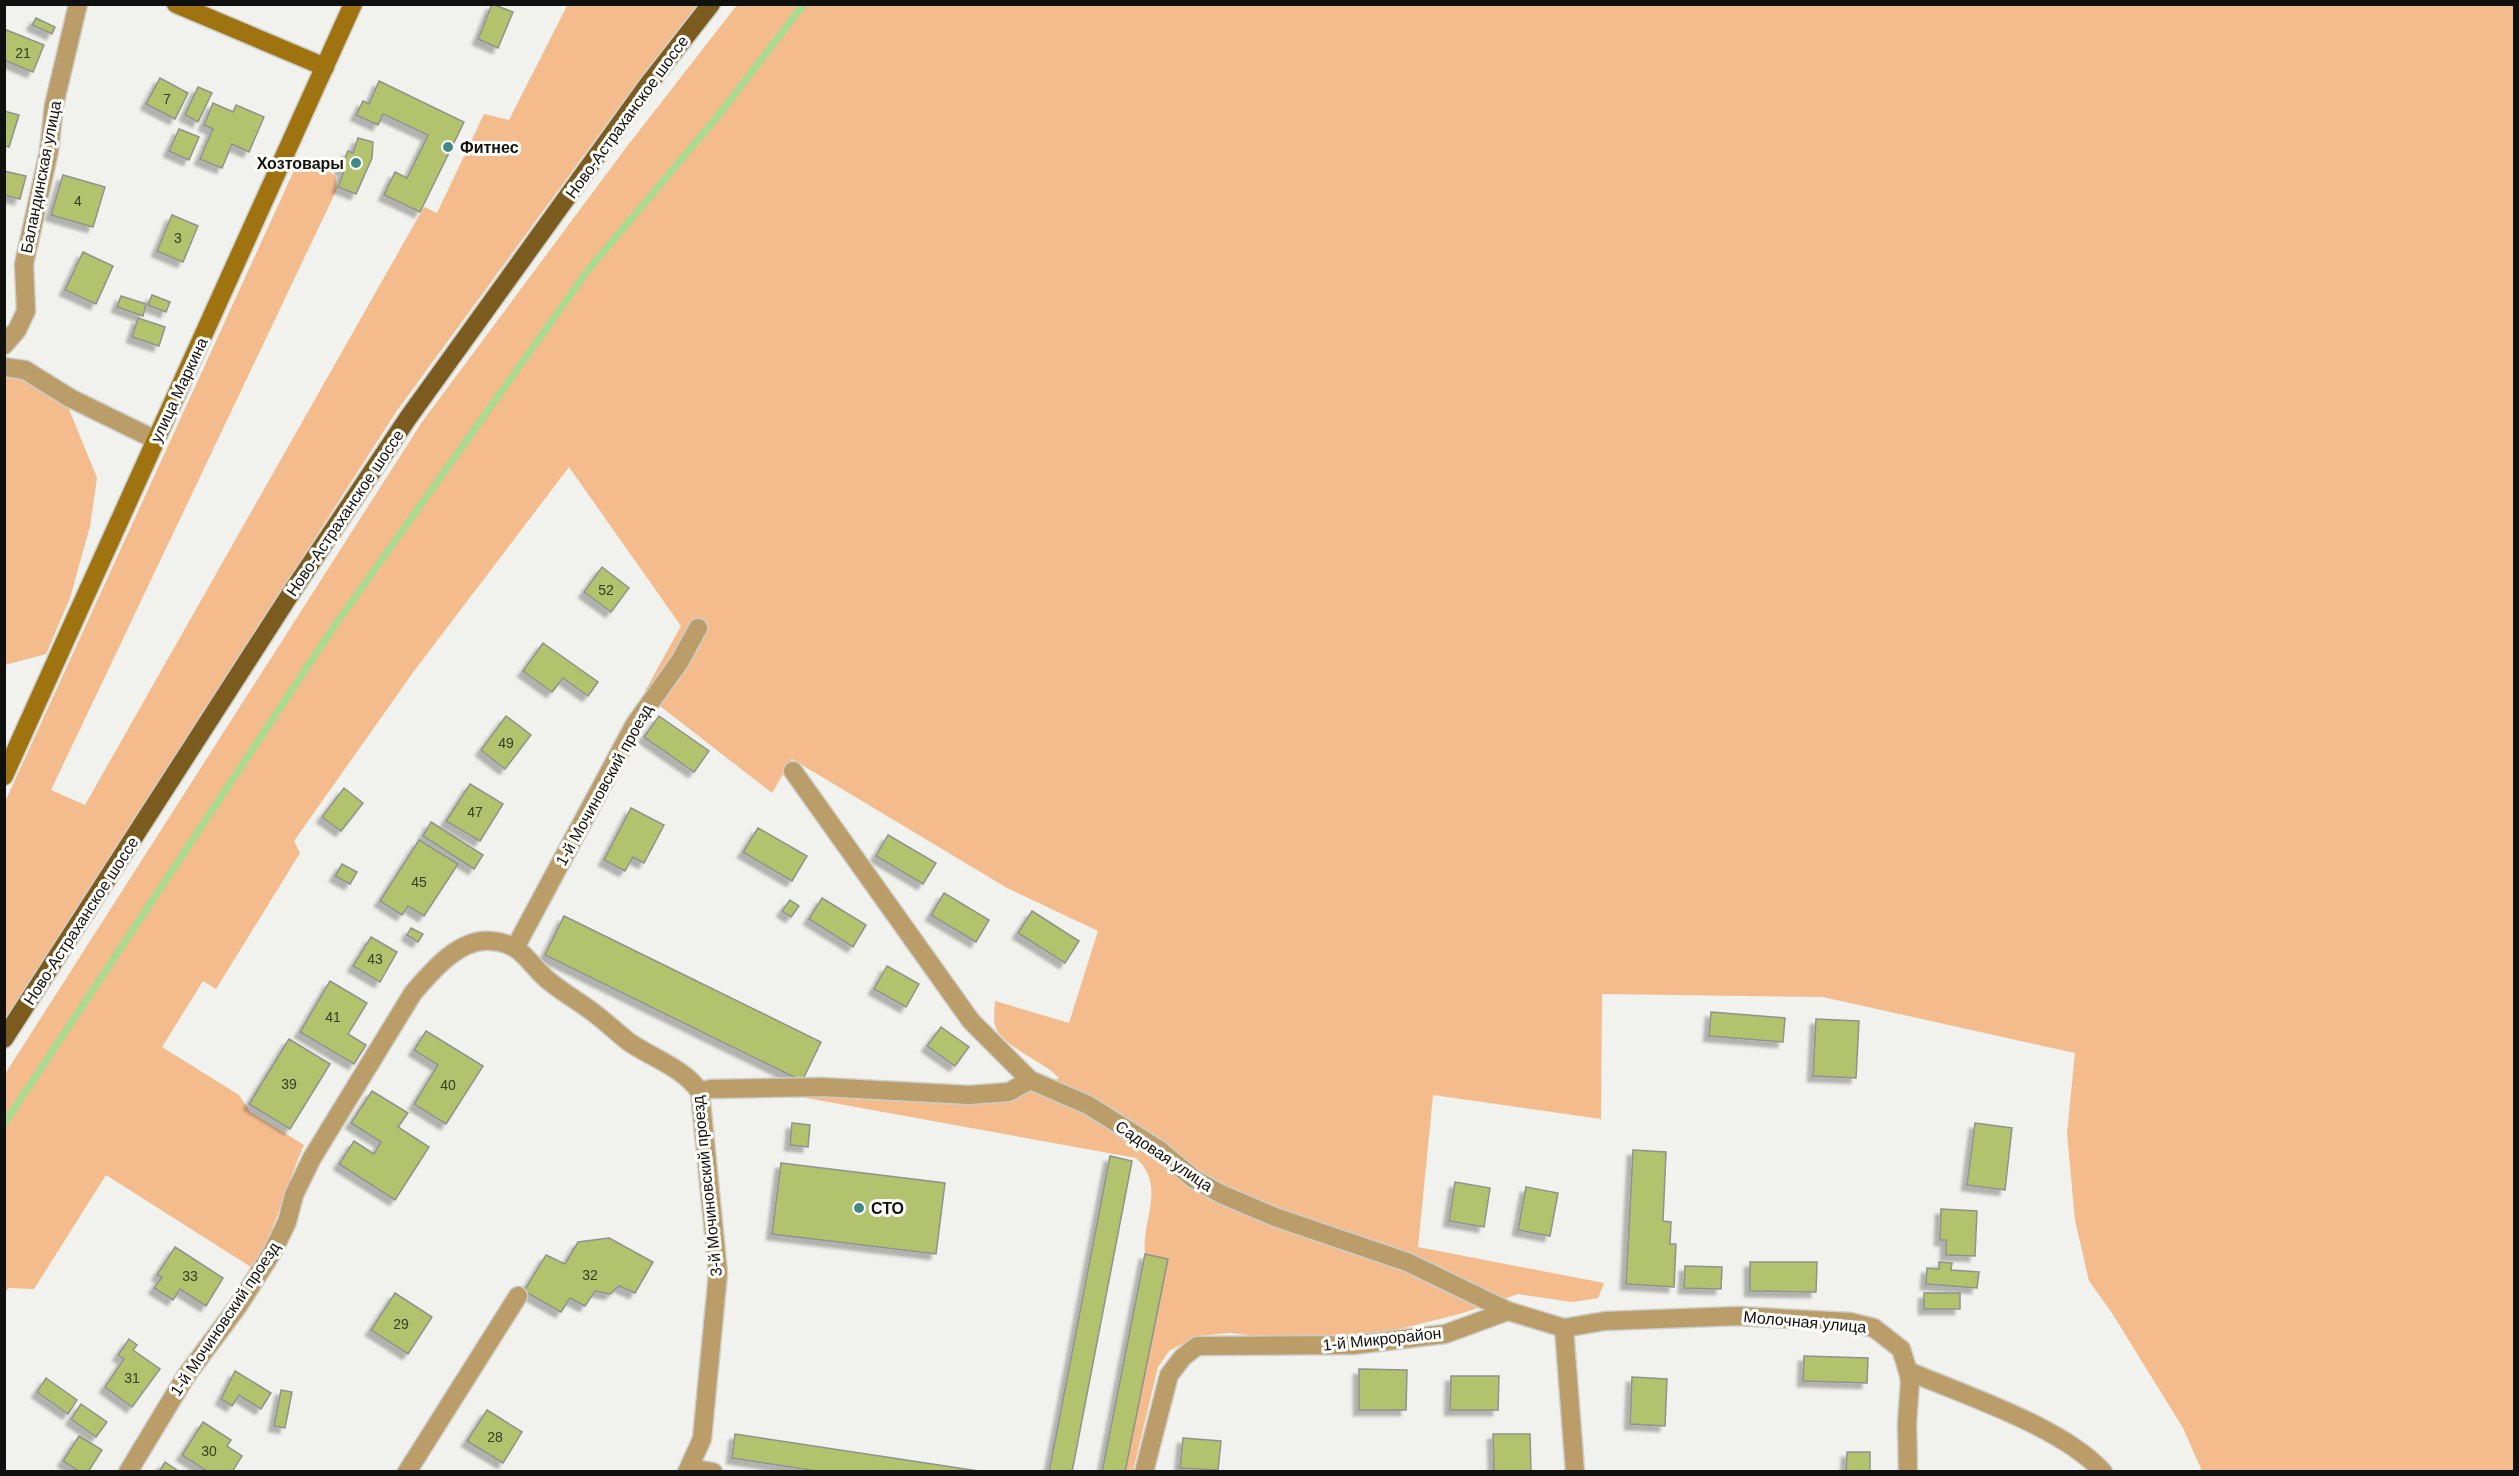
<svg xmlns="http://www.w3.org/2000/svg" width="2519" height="1476" font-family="Helvetica,sans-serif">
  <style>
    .green { fill: #f4bc8c }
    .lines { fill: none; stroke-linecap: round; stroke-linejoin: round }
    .stream { stroke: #a8da90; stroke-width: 7 }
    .building { fill: #b3c26d; stroke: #91918e; stroke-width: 1.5; filter: url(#shadow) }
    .street-casing { stroke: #cdcdc9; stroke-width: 21 }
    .secondary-casing { stroke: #cdcdc9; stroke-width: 21 }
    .primary-casing { stroke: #cdcdc9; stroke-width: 21 }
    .street { stroke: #bb9d6a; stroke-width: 18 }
    .secondary { stroke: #a07311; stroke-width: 18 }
    .primary { stroke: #7b5b1e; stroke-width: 18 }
    .poi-dot { fill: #428a86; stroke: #fffefb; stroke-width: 2 }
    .labels { text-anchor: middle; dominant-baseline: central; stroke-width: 6; stroke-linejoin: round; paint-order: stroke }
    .number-label { font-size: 14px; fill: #393c26 }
    .street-label { font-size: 16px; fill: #10100f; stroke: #fffefb }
    .poi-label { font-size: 16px; font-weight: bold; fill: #10100f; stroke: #fffefb; text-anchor: start }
  </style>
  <defs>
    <filter id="shadow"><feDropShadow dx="-5.5" dy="5.5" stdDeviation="1.5" flood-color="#0004"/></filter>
  </defs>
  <rect width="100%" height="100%" fill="#f1f1ed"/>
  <g class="green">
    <path d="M 568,4 L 697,5 L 638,81 L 396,412 L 5,1020 L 5,802 L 297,164 C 313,157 324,167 336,177 L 337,189 L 51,790 L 85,805 L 424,207 L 437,213 L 484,114 L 509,120 Z"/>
    <path d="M 737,5 L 2514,5 L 2514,1471 L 2202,1471 L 2183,1428 L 2112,1313 L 2089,1281 L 2075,1220 L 2067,1133 L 2075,1053 L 1823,997 L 1602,994 L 1601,1119 L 1433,1095 L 1418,1247 L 1604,1283 L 1598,1298 L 1572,1302 L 1518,1294 L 1463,1313 L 1388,1332 L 1352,1337 L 1292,1340 L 1230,1333 L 1198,1336 L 1169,1351 L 1158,1367 L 1133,1471 L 1125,1471 L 1167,1259 L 1145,1254 C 1141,1220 1167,1186 1136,1158 L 790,1095 L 1009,1101 L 1059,1078 C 1045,1062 999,1045 995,1025 C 993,1018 995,1008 995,1001 L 1069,1023 L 1098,931 L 1007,888 L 792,759 L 772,793 L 660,706 L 645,691 L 681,626 L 569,467 L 414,671 L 294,841 L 300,853 L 216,989 L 203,981 L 162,1047 L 239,1095 L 250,1112 L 304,1145 C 286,1185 275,1231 254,1269 L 106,1175 L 34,1289 L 8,1288 L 5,1294 L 5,1074 L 422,422 L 625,149 Z"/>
    <path d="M 5,376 L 21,378 L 66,402 L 97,478 L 90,526 L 70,598 L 46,654 L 5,665 Z"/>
  </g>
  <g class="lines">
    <path class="stream" d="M 4,1124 L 333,628 L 588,270 L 717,117 L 804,4"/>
  </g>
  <g class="building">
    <path d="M 492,4 L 513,12 L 498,48 L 478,39 Z"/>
    <path d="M 36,18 L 55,27 L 52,34 L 32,25 Z"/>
    <path d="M 4,29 L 44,45 L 33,72 L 4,60 Z"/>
    <path d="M 160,78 L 188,93 L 175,119 L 146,104 Z"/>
    <path d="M 379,81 L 464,122 L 420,212 L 384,195 L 395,172 L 407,178 L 428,135 L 383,114 L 378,125 L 356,115 L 363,101 L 369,104 Z"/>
    <path d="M 198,87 L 212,93 L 198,122 L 185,115 Z"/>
    <path d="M 213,103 L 233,112 L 236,105 L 264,117 L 249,152 L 232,144 L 222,168 L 200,159 L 213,129 L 204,125 Z"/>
    <path d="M 4,111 L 19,115 L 9,147 L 4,145 Z"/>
    <path d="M 179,129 L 199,137 L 189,160 L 169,151 Z"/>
    <path d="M 358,138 L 373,142 L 372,158 L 356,194 L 338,187 L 344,171 L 340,169 L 348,151 L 353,153 Z"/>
    <path d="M 4,171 L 26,176 L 20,199 L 4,195 Z"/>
    <path d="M 63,175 L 105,187 L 93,227 L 51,215 Z"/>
    <path d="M 172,215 L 198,226 L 183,262 L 157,251 Z"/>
    <path d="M 83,252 L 113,266 L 96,304 L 65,290 Z"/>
    <path d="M 152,295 L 170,302 L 166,312 L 148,305 Z"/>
    <path d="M 121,296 L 146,304 L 143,316 L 117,307 Z"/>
    <path d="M 138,318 L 165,327 L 159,346 L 132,337 Z"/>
    <path d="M 602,567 L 629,588 L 611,612 L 584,592 Z"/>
    <path d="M 543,643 L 598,682 L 588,696 L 563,678 L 552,692 L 523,671 Z"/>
    <path d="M 506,716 L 531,735 L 505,769 L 481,750 Z"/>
    <path d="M 659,716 L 709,751 L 694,772 L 644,737 Z"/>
    <path d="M 470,784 L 503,804 L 480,841 L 446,821 Z"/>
    <path d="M 344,788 L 363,803 L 341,831 L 322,817 Z"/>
    <path d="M 631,808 L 664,825 L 644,863 L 633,857 L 625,871 L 604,860 Z"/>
    <path d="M 431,822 L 483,855 L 474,869 L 423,836 Z"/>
    <path d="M 758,828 L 807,856 L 792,881 L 743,852 Z"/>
    <path d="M 888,835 L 936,863 L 923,884 L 876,856 Z"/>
    <path d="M 419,840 L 458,864 L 424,916 L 408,906 L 402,915 L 380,901 Z"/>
    <path d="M 342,864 L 357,872 L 350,884 L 335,876 Z"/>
    <path d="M 944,893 L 989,920 L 976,942 L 931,915 Z"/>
    <path d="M 822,898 L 866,925 L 853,947 L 809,919 Z"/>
    <path d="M 790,900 L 799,906 L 791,917 L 782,911 Z"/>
    <path d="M 1032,911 L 1079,941 L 1065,963 L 1018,933 Z"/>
    <path d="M 564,916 L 821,1042 L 802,1081 L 545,955 Z"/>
    <path d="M 411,928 L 423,934 L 418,942 L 407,935 Z"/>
    <path d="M 371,937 L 397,952 L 380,982 L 353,966 Z"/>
    <path d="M 887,966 L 919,984 L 906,1007 L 874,989 Z"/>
    <path d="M 330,981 L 367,1003 L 348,1034 L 366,1045 L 354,1064 L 300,1032 Z"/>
    <path d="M 1711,1012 L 1785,1018 L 1783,1042 L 1709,1036 Z"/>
    <path d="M 1816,1019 L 1859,1021 L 1856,1078 L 1813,1076 Z"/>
    <path d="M 941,1027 L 969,1047 L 955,1066 L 927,1046 Z"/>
    <path d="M 426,1031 L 483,1066 L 446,1124 L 414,1104 L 438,1065 L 414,1050 Z"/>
    <path d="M 289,1039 L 330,1064 L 290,1129 L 249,1104 Z"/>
    <path d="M 372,1091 L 408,1113 L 398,1127 L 429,1147 L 395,1200 L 339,1164 L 354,1141 L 374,1154 L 381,1142 L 351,1123 Z"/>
    <path d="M 792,1123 L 810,1125 L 808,1147 L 790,1145 Z"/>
    <path d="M 1975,1123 L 2012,1128 L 2005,1190 L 1967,1185 Z"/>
    <path d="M 1633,1150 L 1666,1152 L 1663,1221 L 1671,1222 L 1670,1244 L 1676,1244 L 1674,1287 L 1626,1284 Z"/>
    <path d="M 1110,1156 L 1132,1161 L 1072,1472 L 1049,1472 Z"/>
    <path d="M 781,1163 L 945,1183 L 936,1254 L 772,1234 Z"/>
    <path d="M 1455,1182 L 1490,1188 L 1484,1227 L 1449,1221 Z"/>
    <path d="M 1526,1187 L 1558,1193 L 1550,1236 L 1518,1230 Z"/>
    <path d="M 1941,1209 L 1977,1211 L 1975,1256 L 1946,1255 L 1946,1240 L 1940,1240 Z"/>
    <path d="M 609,1238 L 653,1262 L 635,1293 L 619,1286 L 610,1294 L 595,1291 L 585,1306 L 570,1298 L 561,1312 L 524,1291 L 546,1255 L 565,1264 L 578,1242 Z"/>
    <path d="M 175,1247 L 223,1278 L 206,1306 L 180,1289 L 173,1300 L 154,1288 L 162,1277 L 157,1275 Z"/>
    <path d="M 1145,1254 L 1168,1259 L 1125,1472 L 1102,1472 Z"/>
    <path d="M 1750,1262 L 1817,1262 L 1816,1292 L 1750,1291 Z"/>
    <path d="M 1939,1262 L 1952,1263 L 1951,1270 L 1979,1272 L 1977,1288 L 1926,1284 L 1927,1268 L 1939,1269 Z"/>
    <path d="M 1685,1266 L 1722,1267 L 1721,1289 L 1684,1288 Z"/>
    <path d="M 395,1293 L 432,1317 L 408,1354 L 371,1330 Z"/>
    <rect x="1924" y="1293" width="36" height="16"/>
    <path d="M 129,1339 L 137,1345 L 133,1350 L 160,1369 L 132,1407 L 105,1387 L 124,1359 L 118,1355 Z"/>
    <path d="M 1804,1356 L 1868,1358 L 1867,1383 L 1803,1381 Z"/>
    <path d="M 1359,1369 L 1407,1370 L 1406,1410 L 1359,1410 Z"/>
    <path d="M 235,1371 L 271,1393 L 261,1409 L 239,1395 L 232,1406 L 221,1399 Z"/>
    <path d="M 1451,1376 L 1499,1376 L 1498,1410 L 1450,1410 Z"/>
    <path d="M 1632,1377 L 1667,1379 L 1665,1426 L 1630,1424 Z"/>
    <path d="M 46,1378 L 77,1400 L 68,1414 L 37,1392 Z"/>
    <path d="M 281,1390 L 292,1392 L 285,1428 L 274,1426 Z"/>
    <path d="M 81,1404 L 107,1422 L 96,1437 L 71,1419 Z"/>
    <path d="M 487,1410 L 522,1432 L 503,1463 L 467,1441 Z"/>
    <path d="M 203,1422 L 231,1440 L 227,1446 L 242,1456 L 232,1472 L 208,1472 L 182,1455 Z"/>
    <path d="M 735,1434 L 985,1472 L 824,1472 L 732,1458 Z"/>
    <path d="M 1493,1434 L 1530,1434 L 1531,1472 L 1494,1472 Z"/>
    <path d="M 79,1436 L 102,1450 L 88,1472 L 80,1472 L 63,1461 Z"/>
    <path d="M 1183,1438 L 1221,1441 L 1218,1470 L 1180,1468 Z"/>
    <path d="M 1847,1452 L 1870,1452 L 1870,1472 L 1846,1472 Z"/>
    <path d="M 165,1462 L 180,1472 L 159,1472 Z"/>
  </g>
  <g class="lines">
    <defs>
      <g id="street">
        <path d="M 4,345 L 17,330 L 26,311 L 24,264 L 49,151 L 54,105 L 78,4"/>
        <path d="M 4,367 L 25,370 L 70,398 L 156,440"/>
        <path d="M 793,771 L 971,1021 L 1030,1080 L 1088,1105 L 1158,1149 L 1194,1179 L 1221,1194 L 1275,1217 L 1407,1262 L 1508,1311 L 1564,1328 L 1605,1321 L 1738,1316 L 1850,1322 L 1874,1328 L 1901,1349 L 1908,1371 C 1964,1395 2063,1427 2103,1472"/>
        <path d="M 516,946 L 635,724 L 680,661 L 698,628"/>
        <path d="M 700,1092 L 710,1089 L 821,1087 L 969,1095 L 1009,1092 L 1030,1080"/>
        <path d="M 1564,1328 L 1575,1472"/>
        <path d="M 1908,1371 L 1910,1381 L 1907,1424 L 1908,1472"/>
        <path d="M 690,1468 L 713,1472"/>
        <path d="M 128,1472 L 186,1376 L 238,1306 L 273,1251 L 287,1222 L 294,1195 L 312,1158 L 413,993 C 432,971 459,938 491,941 C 523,943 527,963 549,981 C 562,992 577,1000 590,1010 C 604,1020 616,1032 629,1042 C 652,1058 684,1068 700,1092 L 718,1273 L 702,1439 L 687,1472"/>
        <path d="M 407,1472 L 518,1296"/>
        <path d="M 1144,1472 L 1169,1375 L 1183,1357 L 1197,1346 L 1353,1345 L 1445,1334 L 1508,1311"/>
      </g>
      <g id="secondary">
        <path d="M 176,4 L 325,67"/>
        <path d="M 4,776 L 353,4"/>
      </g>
      <path id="primary" d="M 4,1039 L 293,590 L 408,418 L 647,86 L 711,4"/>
    </defs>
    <use href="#street" class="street-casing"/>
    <use href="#secondary" class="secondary-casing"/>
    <use href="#primary" class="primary-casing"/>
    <use href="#street" class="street"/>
    <use href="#secondary" class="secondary"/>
    <use href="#primary" class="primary"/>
  </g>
  <g class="poi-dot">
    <circle cx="448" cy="147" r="6"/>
    <circle cx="356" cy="163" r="6"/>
    <circle cx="859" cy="1208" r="6"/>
  </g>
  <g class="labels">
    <g class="number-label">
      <text x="23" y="53">21</text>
      <text x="167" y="99">7</text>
      <text x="78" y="201">4</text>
      <text x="178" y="238">3</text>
      <text x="606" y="590">52</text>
      <text x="506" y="743">49</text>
      <text x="475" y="812">47</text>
      <text x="419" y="882">45</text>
      <text x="375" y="959">43</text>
      <text x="333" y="1017">41</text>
      <text x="289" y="1084">39</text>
      <text x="448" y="1085">40</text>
      <text x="590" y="1275">32</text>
      <text x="190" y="1276">33</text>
      <text x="401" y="1324">29</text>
      <text x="132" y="1378">31</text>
      <text x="495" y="1437">28</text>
      <text x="209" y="1451">30</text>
    </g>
    <g class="street-label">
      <text transform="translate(627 117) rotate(-54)">Ново-Астраханское шоссе</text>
      <text transform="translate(41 177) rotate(-79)">Баландинская улица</text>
      <text transform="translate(179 390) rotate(-65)">улица Маркина</text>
      <text transform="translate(345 513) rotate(-56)">Ново-Астраханское шоссе</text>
      <text transform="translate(604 785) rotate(-61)">1-й Мочиновский проезд</text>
      <text transform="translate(81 921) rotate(-57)">Ново-Астраханское шоссе</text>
      <text transform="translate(1164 1156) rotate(34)">Садовая улица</text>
      <text transform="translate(707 1186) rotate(-96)">3-й Мочиновский проезд</text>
      <text transform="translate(225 1319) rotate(-56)">1-й Мочиновский проезд</text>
      <text transform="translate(1805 1322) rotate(5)">Молочная улица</text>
      <text transform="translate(1382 1339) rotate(-6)">1-й Микрорайон</text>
    </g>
    <g class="poi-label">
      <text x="460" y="147">Фитнес</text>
      <text x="344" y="163" text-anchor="end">Хозтовары</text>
      <text x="871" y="1208">СТО</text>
    </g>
  </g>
  <rect width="2519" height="1476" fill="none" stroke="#10100f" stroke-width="12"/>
</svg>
